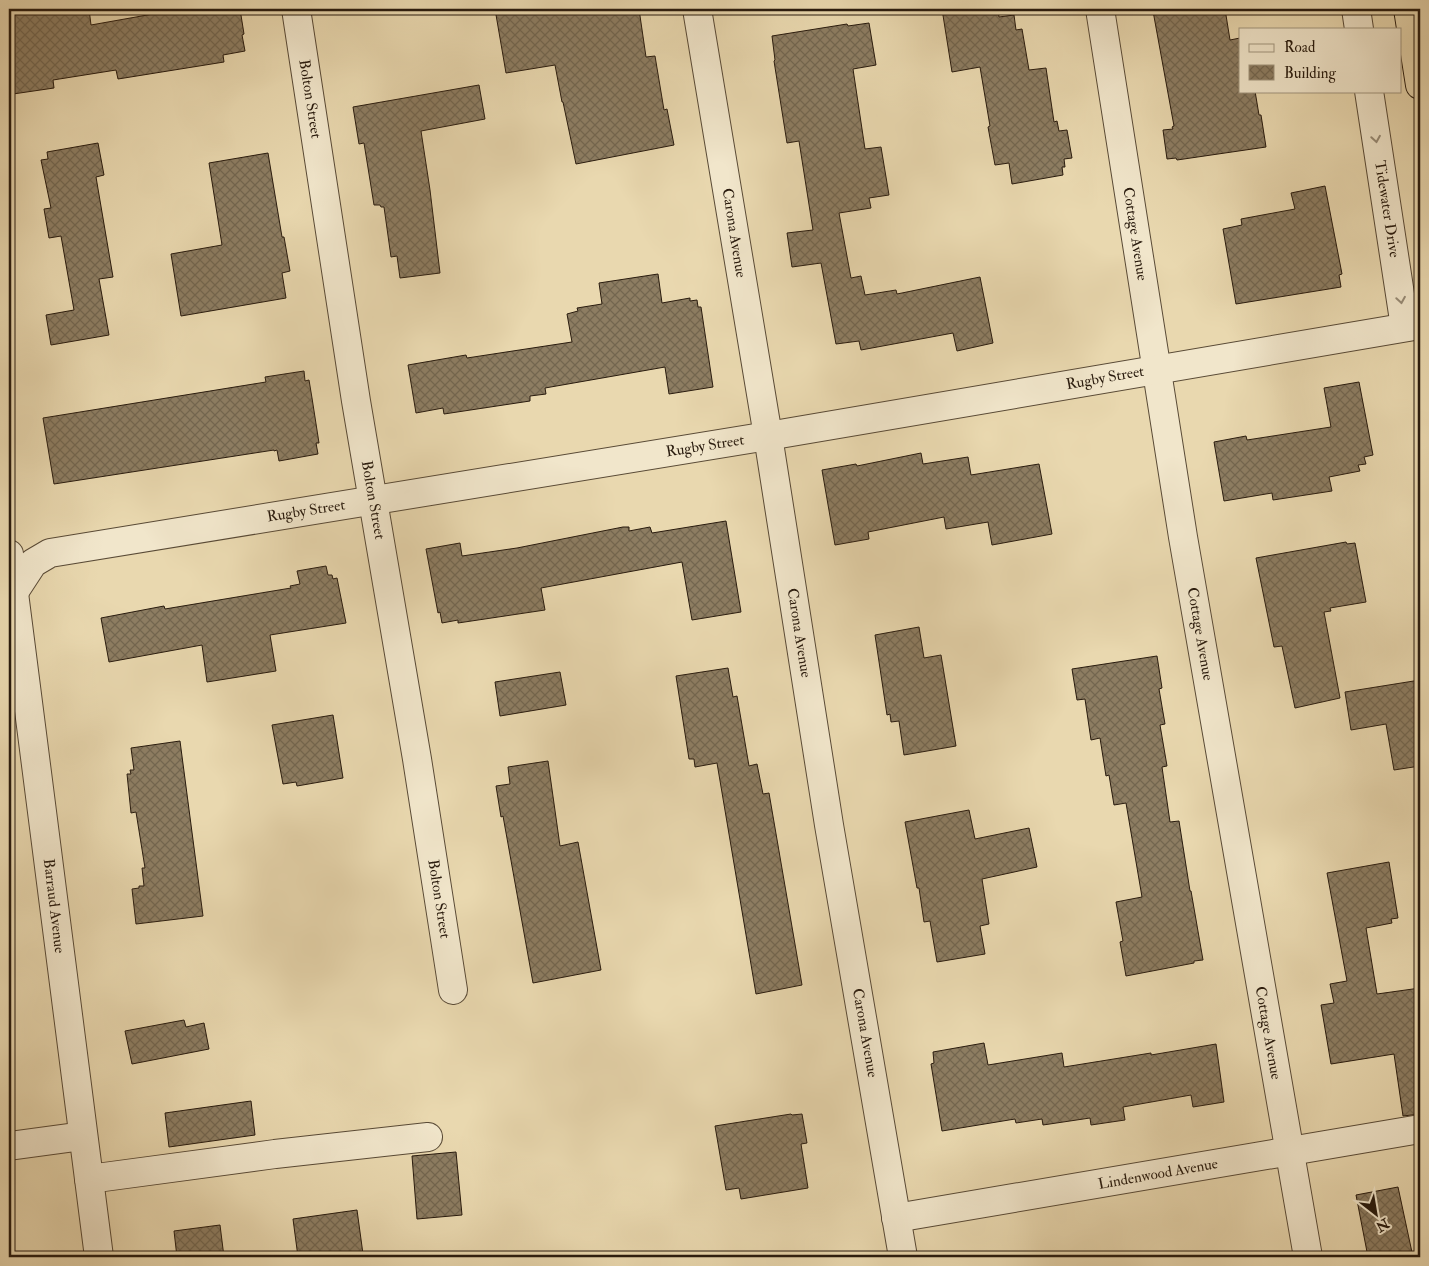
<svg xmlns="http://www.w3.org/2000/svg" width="1429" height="1266" font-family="'IM FELL Double Pica',serif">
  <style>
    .building { fill: url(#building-cross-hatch); stroke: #291b0e }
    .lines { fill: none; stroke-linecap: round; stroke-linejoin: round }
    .minor-casing { stroke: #594a36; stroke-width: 30 }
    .tertiary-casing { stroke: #594a36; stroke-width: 30 }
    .trunk-casing { stroke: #291b0e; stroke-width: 30 }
    .minor { stroke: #f1e6cb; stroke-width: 28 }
    .tertiary { stroke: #f1e6cb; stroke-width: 28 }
    .trunk { stroke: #e9d8af; stroke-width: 28 }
    .oneway { stroke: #978b76 }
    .labels { text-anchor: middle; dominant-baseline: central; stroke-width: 4; stroke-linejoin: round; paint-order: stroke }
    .street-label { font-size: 15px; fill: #291b0e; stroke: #f1e6cb }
  </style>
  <defs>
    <pattern id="building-cross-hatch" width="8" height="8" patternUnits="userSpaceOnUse" patternTransform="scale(1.25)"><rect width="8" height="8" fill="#8d7d62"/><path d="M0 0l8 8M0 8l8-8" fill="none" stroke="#73664f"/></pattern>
  </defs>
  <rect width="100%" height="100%" fill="#e9d8af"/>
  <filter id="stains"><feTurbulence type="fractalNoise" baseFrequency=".004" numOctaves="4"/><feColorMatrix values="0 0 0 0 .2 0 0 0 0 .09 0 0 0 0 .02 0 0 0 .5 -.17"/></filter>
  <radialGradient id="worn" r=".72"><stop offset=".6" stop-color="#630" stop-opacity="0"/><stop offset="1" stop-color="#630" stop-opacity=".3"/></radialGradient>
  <g class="building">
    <path d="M 9,9 L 89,9 L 91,25 L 181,9 L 240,9 L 244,34 L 242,35 L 245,51 L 223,55 L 224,62 L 118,79 L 116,70 L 53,80 L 54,88 L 13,94 L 9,67 Z"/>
    <path d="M 495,9 L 639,9 L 646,57 L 655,56 L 664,110 L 667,109 L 674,145 L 576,164 L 563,102 L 562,102 L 555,65 L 506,73 Z"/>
    <path d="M 942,9 L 998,9 L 999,17 L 1014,15 L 1016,30 L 1022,29 L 1029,70 L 1046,68 L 1054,122 L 1057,121 L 1059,131 L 1067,130 L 1072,158 L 1064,159 L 1065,167 L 1062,167 L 1063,175 L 1012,184 L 1009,163 L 995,165 L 988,127 L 990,126 L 980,67 L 952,72 Z"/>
    <path d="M 1168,9 L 1225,9 L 1230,40 L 1240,38 L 1240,91 L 1255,91 L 1259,115 L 1261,115 L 1266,147 L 1177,160 L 1176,158 L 1167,159 L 1163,130 L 1173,129 L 1172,127 L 1174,126 L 1153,11 Z"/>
    <path d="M 869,23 L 876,65 L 853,69 L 865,149 L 881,147 L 889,195 L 869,198 L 871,208 L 839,213 L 851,278 L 861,276 L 865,295 L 896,290 L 897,294 L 980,277 L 993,343 L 957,351 L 953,333 L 861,350 L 859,341 L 836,344 L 821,263 L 792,267 L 787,233 L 813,230 L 799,141 L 787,143 L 774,61 L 775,60 L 772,36 L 847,24 L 848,26 Z"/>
    <path d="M 479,85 L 485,119 L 421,131 L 430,190 L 440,273 L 400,278 L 397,256 L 391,257 L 384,207 L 381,207 L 380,205 L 374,205 L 364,143 L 359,144 L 353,107 Z"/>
    <path d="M 98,143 L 104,175 L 96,177 L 113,277 L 99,279 L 109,335 L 51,345 L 46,315 L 74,310 L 61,236 L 49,238 L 44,209 L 51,208 L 41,160 L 48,159 L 47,152 Z"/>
    <path d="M 268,153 L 282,237 L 284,237 L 290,271 L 282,273 L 286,298 L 181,316 L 171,254 L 222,245 L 209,163 Z"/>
    <path d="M 1325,186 L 1342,274 L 1339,275 L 1341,287 L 1236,304 L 1223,229 L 1242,225 L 1241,219 L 1295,209 L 1291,193 Z"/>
    <path d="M 658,274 L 662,303 L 690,298 L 690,301 L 697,300 L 698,307 L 701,307 L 713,387 L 669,394 L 665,367 L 545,388 L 546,394 L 530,396 L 530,401 L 444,414 L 443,408 L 416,413 L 408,365 L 466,355 L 467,358 L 572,342 L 567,314 L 578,311 L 577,308 L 602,304 L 599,283 Z"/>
    <path d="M 304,371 L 305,381 L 309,380 L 312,398 L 319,443 L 316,443 L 318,454 L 279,461 L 277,450 L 274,451 L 274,450 L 54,484 L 43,418 L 266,382 L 265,377 Z"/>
    <path d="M 1359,382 L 1373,455 L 1364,457 L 1366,464 L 1358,465 L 1360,471 L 1329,477 L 1332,491 L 1273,500 L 1272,493 L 1224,501 L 1214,442 L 1246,436 L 1247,440 L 1331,427 L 1324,388 Z"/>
    <path d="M 921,453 L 923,464 L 968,457 L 971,475 L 1039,464 L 1052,534 L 992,545 L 988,522 L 946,529 L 944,517 L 868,532 L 869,539 L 835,545 L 822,470 L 856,464 L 857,466 Z"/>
    <path d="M 726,521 L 741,612 L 692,620 L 682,562 L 541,588 L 545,610 L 458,623 L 458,620 L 442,623 L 440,612 L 438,613 L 426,549 L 460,543 L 462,556 L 517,548 L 623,527 L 629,527 L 629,531 L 650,527 L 652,533 Z"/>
    <path d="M 1346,542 L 1347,544 L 1355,543 L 1366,602 L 1330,608 L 1331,611 L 1324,612 L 1340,698 L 1295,708 L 1282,646 L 1274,647 L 1256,558 Z"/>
    <path d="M 326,566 L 328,575 L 332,575 L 333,579 L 337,578 L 346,623 L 270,635 L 276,671 L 207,682 L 202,645 L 109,662 L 101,618 L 164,606 L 165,609 L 291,588 L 290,586 L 300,584 L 297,571 Z"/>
    <path d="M 919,627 L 924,658 L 941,655 L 956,746 L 904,755 L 899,721 L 891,722 L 890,714 L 887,715 L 875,635 Z"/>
    <path d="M 1157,656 L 1162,688 L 1159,689 L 1165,724 L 1160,725 L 1167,766 L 1162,767 L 1170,822 L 1179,821 L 1190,891 L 1191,891 L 1203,960 L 1194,961 L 1194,963 L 1126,976 L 1120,942 L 1123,941 L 1116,902 L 1142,897 L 1126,803 L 1114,805 L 1109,775 L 1106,776 L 1100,738 L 1091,740 L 1085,699 L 1077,700 L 1072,669 Z"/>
    <path d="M 728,668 L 733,697 L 737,696 L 749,766 L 757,764 L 763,794 L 769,793 L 802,985 L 756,994 L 717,763 L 695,767 L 694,759 L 689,759 L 676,676 Z"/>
    <path d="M 560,672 L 566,705 L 500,716 L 495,682 Z"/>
    <path d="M 1420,680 L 1420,766 L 1394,770 L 1386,724 L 1351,730 L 1345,692 Z"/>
    <path d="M 333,715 L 343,778 L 297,786 L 296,782 L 283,784 L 272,725 Z"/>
    <path d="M 180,741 L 203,916 L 136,924 L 132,889 L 139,888 L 139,886 L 144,886 L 142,868 L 145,868 L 136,812 L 131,813 L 127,774 L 131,774 L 130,770 L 134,770 L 131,748 Z"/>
    <path d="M 548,761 L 560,846 L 578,842 L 601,970 L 533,983 L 503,816 L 501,817 L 496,786 L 510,784 L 508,767 Z"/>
    <path d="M 969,810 L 975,839 L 1029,828 L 1037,867 L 982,879 L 989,924 L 980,926 L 985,954 L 937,962 L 930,921 L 924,922 L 919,888 L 917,888 L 905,822 Z"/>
    <path d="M 1389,862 L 1398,918 L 1391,919 L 1392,923 L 1366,928 L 1377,994 L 1420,988 L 1420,1114 L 1403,1116 L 1394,1054 L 1331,1064 L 1321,1005 L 1334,1003 L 1330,984 L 1347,981 L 1327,873 Z"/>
    <path d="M 184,1020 L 186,1027 L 204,1023 L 209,1049 L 132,1064 L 125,1031 Z"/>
    <path d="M 984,1043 L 988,1065 L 1062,1053 L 1064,1067 L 1151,1053 L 1151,1055 L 1216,1044 L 1224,1102 L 1193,1107 L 1191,1095 L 1123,1107 L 1125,1120 L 1091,1125 L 1090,1118 L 1043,1125 L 1042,1119 L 1016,1123 L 1015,1119 L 942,1131 L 931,1064 L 934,1063 L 933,1052 Z"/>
    <path d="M 251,1101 L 255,1135 L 169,1147 L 165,1113 Z"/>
    <path d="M 791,1114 L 792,1115 L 802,1114 L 807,1143 L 801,1144 L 808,1188 L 741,1199 L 739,1188 L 726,1190 L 715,1126 Z"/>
    <path d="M 456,1152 L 462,1215 L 417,1219 L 412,1156 Z"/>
    <path d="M 1398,1187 L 1413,1257 L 1368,1257 L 1356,1195 Z"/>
    <path d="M 357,1210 L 363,1254 L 339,1257 L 298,1257 L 293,1219 Z"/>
    <path d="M 220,1225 L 224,1257 L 177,1257 L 174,1231 Z"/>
  </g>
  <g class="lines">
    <defs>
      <g id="minor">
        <path d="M 296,9 L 356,401 L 417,759 L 453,990"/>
        <path d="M 697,9 L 768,436 L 829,825 L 903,1257"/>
        <path d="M 1100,9 L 1183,537 L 1308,1257"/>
        <path d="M 1356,9 L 1359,29"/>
        <path d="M 1369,91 L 1405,327"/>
        <path d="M 9,554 L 99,1257"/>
        <path d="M 9,1146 L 83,1136"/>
        <path d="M 89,1179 L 275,1154 L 428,1137"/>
        <path d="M 896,1218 L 1420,1129"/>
      </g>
      <path id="tertiary" d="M 9,596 L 14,592 L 33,563 L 50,553 L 768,436 L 1420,325"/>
      <path id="trunk" d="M 1408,9 L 1420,85"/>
    </defs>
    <use href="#minor" class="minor-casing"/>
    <use href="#tertiary" class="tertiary-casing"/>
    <use href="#trunk" class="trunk-casing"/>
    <use href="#minor" class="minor"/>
    <use href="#tertiary" class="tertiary"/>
    <use href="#trunk" class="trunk"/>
  </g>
  <defs><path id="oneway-chevron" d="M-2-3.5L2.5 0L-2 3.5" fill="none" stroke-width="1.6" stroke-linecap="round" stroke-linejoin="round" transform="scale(1.25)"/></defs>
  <g class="oneway">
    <use href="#oneway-chevron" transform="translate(1376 139) rotate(81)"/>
    <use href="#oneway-chevron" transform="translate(1401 300) rotate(81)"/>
  </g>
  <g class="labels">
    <g class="street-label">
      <text transform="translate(310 99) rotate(81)">Bolton Street</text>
      <text transform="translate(1387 209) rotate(81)">Tidewater Drive</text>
      <text transform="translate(734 233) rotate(81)">Carona Avenue</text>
      <text transform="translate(1135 234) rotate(81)">Cottage Avenue</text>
      <text transform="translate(1105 378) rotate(-10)">Rugby Street</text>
      <text transform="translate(705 446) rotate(-9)">Rugby Street</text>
      <text transform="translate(373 500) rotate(80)">Bolton Street</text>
      <text transform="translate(306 511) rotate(-9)">Rugby Street</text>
      <text transform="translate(799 633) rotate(81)">Carona Avenue</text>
      <text transform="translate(1200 634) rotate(80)">Cottage Avenue</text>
      <text transform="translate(439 899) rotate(81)">Bolton Street</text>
      <text transform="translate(54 906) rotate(83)">Barraud Avenue</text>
      <text transform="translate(865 1033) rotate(80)">Carona Avenue</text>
      <text transform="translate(1268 1033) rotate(80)">Cottage Avenue</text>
      <text transform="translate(1158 1174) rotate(-10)">Lindenwood Avenue</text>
    </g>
  </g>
  <rect width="1429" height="1266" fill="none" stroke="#e9d8af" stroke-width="30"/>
  <rect x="10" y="10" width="1409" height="1246" fill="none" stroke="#291b0e" stroke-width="2.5"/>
  <rect x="15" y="15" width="1399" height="1236" fill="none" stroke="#291b0e"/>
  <rect x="1239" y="28" width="162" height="65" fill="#f1e6cb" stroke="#a1957f"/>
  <rect x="1249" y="44" width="25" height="8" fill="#f1e6cb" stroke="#a1957f"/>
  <text x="1284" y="52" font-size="15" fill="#291b0e">Road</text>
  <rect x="1249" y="65" width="25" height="15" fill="url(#building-cross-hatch)" stroke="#a1957f"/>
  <text x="1284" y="78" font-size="15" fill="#291b0e">Building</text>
  <g transform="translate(1376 1214) rotate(149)" stroke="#f1e6cb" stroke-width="4" paint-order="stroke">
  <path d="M0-4L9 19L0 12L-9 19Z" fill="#291b0e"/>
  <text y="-8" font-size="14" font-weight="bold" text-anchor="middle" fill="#291b0e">N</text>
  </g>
  <rect width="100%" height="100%" filter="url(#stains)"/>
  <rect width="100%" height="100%" fill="url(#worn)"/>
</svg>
